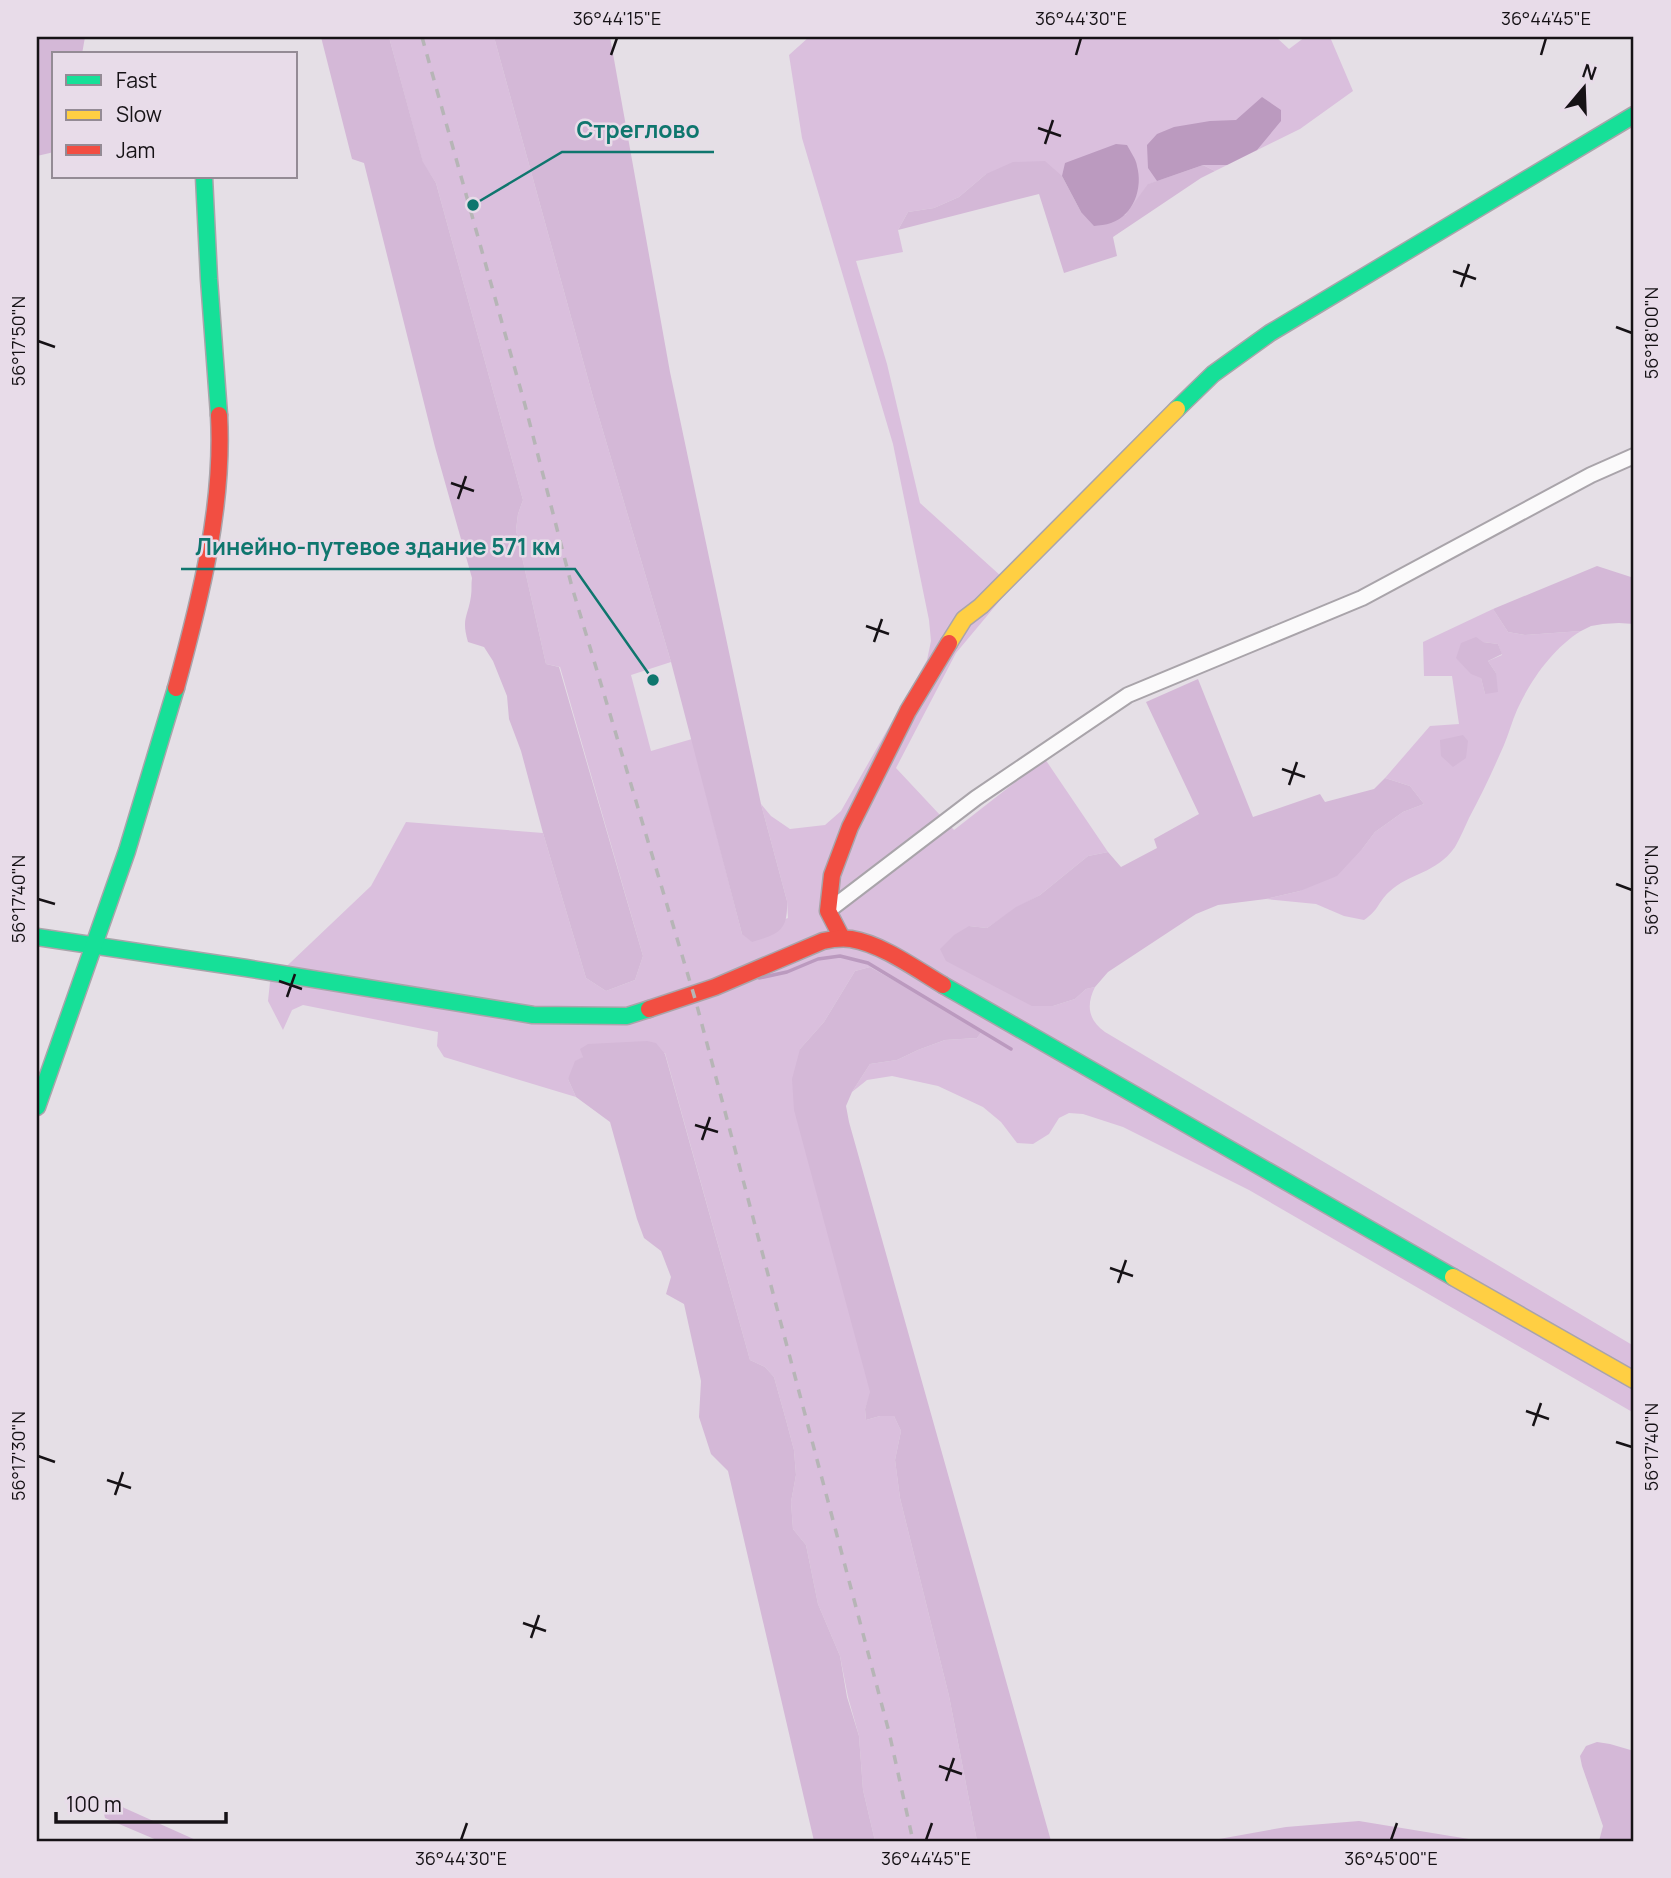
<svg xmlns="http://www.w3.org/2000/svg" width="1671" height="1878" font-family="Manrope,sans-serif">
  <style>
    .green { fill: #dabfdd; fill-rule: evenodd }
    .forest { fill: #d4b8d7 }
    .water { fill: #bb9abf }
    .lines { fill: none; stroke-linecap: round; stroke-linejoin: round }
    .stream { stroke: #bb9abf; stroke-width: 3.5 }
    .street-casing { stroke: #a9a4aa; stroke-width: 18 }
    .fast-casing { stroke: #a9a4aa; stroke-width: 19 }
    .slow-casing { stroke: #a9a4aa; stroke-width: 19 }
    .jam-casing { stroke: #a9a4aa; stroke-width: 19 }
    .street { stroke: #fbfafb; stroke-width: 14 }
    .fast { stroke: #16e098; stroke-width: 16 }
    .slow { stroke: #ffcf43; stroke-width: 16 }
    .jam { stroke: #f24e42; stroke-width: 16 }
    .rail { stroke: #b6b5b6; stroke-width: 3.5; stroke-dasharray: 9 9; stroke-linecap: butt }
    .ticks { fill: none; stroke: #161216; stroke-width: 2.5 }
    .leader { fill: none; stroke: #0f766e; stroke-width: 2.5 }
    .callout-dot { fill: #0f766e; stroke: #e8dce9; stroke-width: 2.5 }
    .callout-label { font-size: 23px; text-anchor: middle; font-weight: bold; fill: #0f766e; stroke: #e8dce9; stroke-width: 5; stroke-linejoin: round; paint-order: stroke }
    .neatline { fill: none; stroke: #161216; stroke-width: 2.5 }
    .ticks-label { font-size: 18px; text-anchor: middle; fill: #161216 }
  </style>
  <rect width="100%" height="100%" fill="#e5dfe6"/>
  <g class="green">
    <path d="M 389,37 L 494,37 L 593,397 L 671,662 L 631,675 L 651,751 L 692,739 L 742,934 L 788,918 L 787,901 L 761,804 L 771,816 L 790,829 L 825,825 L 841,811 L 927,660 L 931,641 L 929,620 L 893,444 L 802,138 L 789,55 L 809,37 L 1276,37 L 1289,49 L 1305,37 L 1330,37 L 1353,91 L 1300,129 L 1215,171 L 1203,165 L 1149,184 L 1125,215 L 1062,176 L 986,174 L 959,197 L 934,208 L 908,212 L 898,230 L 903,252 L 856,261 L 887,364 L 920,503 L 1012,586 L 956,653 L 896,768 L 954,830 L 1045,759 L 1108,852 L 1088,856 L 1040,895 L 1016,908 L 987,928 L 969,926 L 1053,1006 L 1075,999 L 1086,989 L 1095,987 C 1086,1005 1088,1020 1105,1032 L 1634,1346 L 1634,1413 L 1249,1190 L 1123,1127 L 1083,1114 L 1069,1113 L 1059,1118 L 1049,1134 L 1033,1144 L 1017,1143 L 1001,1122 L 983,1107 L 938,1086 L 892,1076 L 867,1080 L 852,1092 L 870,1064 L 897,1060 L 918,1050 L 945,1040 L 977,1038 L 983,1030 L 870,967 L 855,971 L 824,1022 L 800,1049 L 871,1392 L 865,1409 L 866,1420 L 880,1416 L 894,1416 L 901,1431 L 895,1460 L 900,1498 L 949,1696 L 977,1841 L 875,1841 L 863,1790 L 859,1736 L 848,1697 L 840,1656 L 818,1604 L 806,1545 L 793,1529 L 791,1502 L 796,1475 L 794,1450 L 786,1420 L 774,1377 L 765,1367 L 750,1360 L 665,1053 L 583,1057 L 568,1079 L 576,1097 L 444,1057 L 437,1046 L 438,1032 L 303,1005 L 292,1010 L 283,1030 L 268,1001 L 270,982 L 371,886 L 406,822 L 543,833 L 586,978 L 606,991 L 635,980 L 643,956 L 560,667 L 546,664 L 516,530 L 518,514 L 523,500 L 436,183 L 423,163 Z"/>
    <path d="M 1493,609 L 1508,632 L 1525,635 L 1581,631 C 1553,648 1530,681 1517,710 C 1512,721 1509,733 1504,745 C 1493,770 1482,794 1469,818 C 1465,827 1460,838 1455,847 C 1436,874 1409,873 1389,892 C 1378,902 1379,910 1364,920 L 1344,916 L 1316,904 L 1266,899 L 1300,891 L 1363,848 L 1375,832 L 1403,812 L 1424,804 L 1410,786 L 1385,778 L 1430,726 L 1459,724 L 1452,676 L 1424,676 L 1423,642 ZM 1483,642 L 1498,644 L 1502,655 L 1488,661 L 1496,673 L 1485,694 L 1481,678 Z"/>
  </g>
  <g class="forest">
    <path d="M 37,37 L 85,37 L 82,54 L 54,54 L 54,152 L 37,156 Z"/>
    <path d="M 321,37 L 389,37 L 423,162 L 436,183 L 523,500 L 518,514 L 516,530 L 546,664 L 559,667 L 643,956 L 635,980 L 606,991 L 586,978 L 543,833 L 521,751 L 509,719 L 507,696 L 493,661 L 484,647 L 468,642 C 461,618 468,617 471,596 C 472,590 471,584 472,578 L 435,447 L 364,163 L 352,159 Z"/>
    <path d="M 494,37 L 610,37 L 670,372 L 761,804 L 787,901 C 788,931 779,934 752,942 L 742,934 L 671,662 L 593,397 Z"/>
    <path d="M 1045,161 L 1062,176 L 1081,212 L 1125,215 L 1148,184 L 1203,165 L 1215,171 L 1201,178 L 1113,237 L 1117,256 L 1064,273 L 1039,194 L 898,230 L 908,212 L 934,208 L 959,197 L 986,174 L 1013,162 Z"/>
    <path d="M 1597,566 L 1634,578 L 1634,624 L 1619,623 L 1603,624 L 1591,626 L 1581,631 L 1525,635 L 1508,632 L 1493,609 Z"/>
    <path d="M 1476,637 L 1483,642 L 1498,644 L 1502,654 L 1488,661 L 1496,673 L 1498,692 L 1485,694 L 1481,678 L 1471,674 L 1456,658 L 1461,643 Z"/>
    <path d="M 1198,679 L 1253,817 L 1320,794 L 1325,802 L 1374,789 L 1385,778 L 1410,786 L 1424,804 L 1403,812 L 1375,832 L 1363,848 L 1337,876 L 1300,891 L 1266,899 L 1218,905 L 1196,914 L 1108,972 L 1095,987 L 1086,989 L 1075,999 L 1053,1006 L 1032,1006 L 946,961 L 940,949 L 954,935 L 969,926 L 987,928 L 1016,907 L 1040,895 L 1088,856 L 1108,852 L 1121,867 L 1157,848 L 1154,839 L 1199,814 L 1146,702 Z"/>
    <path d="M 1463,735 L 1468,741 L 1466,758 L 1453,767 L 1441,756 L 1440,740 Z"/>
    <path d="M 870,967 L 983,1030 L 977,1038 L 945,1040 L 918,1050 L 897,1060 L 870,1064 L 852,1092 L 846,1106 L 849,1122 L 1051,1841 L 977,1841 L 949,1696 L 900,1498 L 895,1460 L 901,1431 L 894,1416 L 880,1416 L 866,1420 L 865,1409 L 870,1392 L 794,1110 L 792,1079 L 800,1049 L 824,1022 L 855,971 Z"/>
    <path d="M 647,1041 L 656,1043 L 665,1054 L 750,1360 L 765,1367 L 774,1377 L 786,1420 L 794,1450 L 796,1475 L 791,1502 L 793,1529 L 806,1545 L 818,1604 L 840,1656 L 847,1697 L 859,1736 L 863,1790 L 875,1841 L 814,1841 L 728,1471 L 711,1454 L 699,1417 L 701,1381 L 684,1304 L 666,1294 L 671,1277 L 661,1251 L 644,1238 L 637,1219 L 610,1122 L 576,1097 L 568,1079 L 575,1061 L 583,1057 L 580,1049 L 588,1044 Z"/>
    <path d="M 1597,1742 L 1610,1744 L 1634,1751 L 1634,1841 L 1599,1841 L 1603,1826 L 1582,1766 L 1580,1756 L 1586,1746 Z"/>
    <path d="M 111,1803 L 120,1806 L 198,1841 L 159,1841 L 105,1818 C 103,1810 104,1808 111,1803 Z"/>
    <path d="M 1359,1821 L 1481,1841 L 1208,1841 L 1286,1827 Z"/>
  </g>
  <g class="water">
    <path d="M 1262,97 L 1281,110 L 1281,121 L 1257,150 L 1227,165 L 1203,165 L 1157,181 L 1148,168 L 1147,145 L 1157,134 L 1174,127 L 1210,121 L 1236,120 Z"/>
    <path d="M 1116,144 L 1127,145 C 1130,151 1136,159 1137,166 C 1143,188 1134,215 1111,223 C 1106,225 1099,225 1094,226 L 1081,212 L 1062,176 L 1065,163 Z"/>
  </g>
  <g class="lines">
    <path class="stream" d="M 759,978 L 787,972 L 818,959 L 840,956 L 868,963 L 1011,1049"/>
    <defs>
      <path id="street" d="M 828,911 L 976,798 L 1128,695 L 1362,598 L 1591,475 L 1634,456"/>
      <g id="fast">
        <path d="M 204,177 L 209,279 L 219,415"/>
        <path d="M 1177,409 L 1213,374 L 1270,333 L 1634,115"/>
        <path d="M 37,937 L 246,968 L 533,1015 L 627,1016 L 649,1009"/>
        <path d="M 943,985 L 1453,1277"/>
        <path d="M 37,1107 L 127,851 L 176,688"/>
      </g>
      <g id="slow">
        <path d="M 949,643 L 964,619 L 981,606 L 1177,409"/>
        <path d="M 1453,1277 L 1634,1380"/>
      </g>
      <g id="jam">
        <path d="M 176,688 C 200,600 224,507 219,415"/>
        <path d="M 842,938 L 828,911 L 832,875 L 850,827 L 908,711 L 949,643"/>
        <path d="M 649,1009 L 715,987 L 823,941 C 832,939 842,938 851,939 C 882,944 916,969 943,985"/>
      </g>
    </defs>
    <use href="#street" class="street-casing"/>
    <use href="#fast" class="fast-casing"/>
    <use href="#slow" class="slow-casing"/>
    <use href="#jam" class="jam-casing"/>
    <use href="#street" class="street"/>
    <use href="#fast" class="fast"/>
    <use href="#slow" class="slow"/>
    <use href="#jam" class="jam"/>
    <path class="rail" d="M 422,37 L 525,405 L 572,587 L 696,1002 L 889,1732 L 913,1841"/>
  </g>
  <path class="ticks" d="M 611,55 L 617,38M 1076,55 L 1081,38M 1541,55 L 1546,38M 1038,128 L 1061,136M 1045,144 L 1053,120M 1453,271 L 1476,279M 1461,287 L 1469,264M 1616,327 L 1632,333M 38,341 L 55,347M 451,483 L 474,491M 458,499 L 466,476M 866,626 L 889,634M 874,642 L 882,619M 1282,769 L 1305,777M 1289,785 L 1297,762M 1616,884 L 1632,890M 38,899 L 55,904M 279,981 L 302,989M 287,997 L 295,974M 695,1125 L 718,1132M 702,1140 L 710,1117M 1110,1268 L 1133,1276M 1118,1283 L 1126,1260M 1526,1411 L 1549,1419M 1533,1426 L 1541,1403M 1616,1442 L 1632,1447M 38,1456 L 55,1462M 107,1480 L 131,1488M 115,1495 L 123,1472M 523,1623 L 546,1631M 531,1638 L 539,1615M 939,1766 L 962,1774M 946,1781 L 954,1758M 461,1840 L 467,1823M 926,1840 L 932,1823M 1391,1840 L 1397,1823"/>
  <path class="leader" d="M473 205L562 152H714M653 680L575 569H181"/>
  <g class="callout-dot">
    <circle cx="473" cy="205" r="7"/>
    <circle cx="653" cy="680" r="7"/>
  </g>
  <g class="callout-label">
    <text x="638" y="138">Стреглово</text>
    <text x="378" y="555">Линейно-путевое здание 571 км</text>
  </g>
  <rect width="1671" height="1878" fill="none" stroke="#e8dce9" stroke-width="77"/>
  <rect x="52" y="52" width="245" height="126" fill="#e8dce9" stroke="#948b95" stroke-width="2"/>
  <rect x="66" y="75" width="35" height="10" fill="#16e098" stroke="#948b95" stroke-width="2"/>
  <text x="116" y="88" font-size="21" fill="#161216">Fast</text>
  <rect x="66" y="110" width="35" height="10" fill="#ffcf43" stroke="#948b95" stroke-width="2"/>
  <text x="116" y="122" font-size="21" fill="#161216">Slow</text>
  <rect x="66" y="145" width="35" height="10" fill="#f24e42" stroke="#948b95" stroke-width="2"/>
  <text x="116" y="158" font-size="21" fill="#161216">Jam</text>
  <g transform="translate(1584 88) rotate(19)" stroke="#e8dce9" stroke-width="5" paint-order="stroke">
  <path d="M0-5L12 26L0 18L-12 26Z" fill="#161216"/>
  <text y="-10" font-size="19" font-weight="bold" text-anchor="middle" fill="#161216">N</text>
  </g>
  <path d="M56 1812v10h170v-10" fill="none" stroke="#161216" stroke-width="3.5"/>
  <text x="66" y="1812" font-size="21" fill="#161216" stroke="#e8dce9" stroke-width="5" paint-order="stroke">100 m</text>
  <rect x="38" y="38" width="1594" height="1802" class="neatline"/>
  <g class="ticks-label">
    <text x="617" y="25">36°44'15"E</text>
    <text x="1081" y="25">36°44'30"E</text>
    <text x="1546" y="25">36°44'45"E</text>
    <text transform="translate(1652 333) rotate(-90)" y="6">56°18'00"N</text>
    <text transform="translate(19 341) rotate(-90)" y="6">56°17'50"N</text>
    <text transform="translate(1652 890) rotate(-90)" y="6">56°17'50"N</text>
    <text transform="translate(19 899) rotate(-90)" y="6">56°17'40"N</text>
    <text transform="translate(1652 1447) rotate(-90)" y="6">56°17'40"N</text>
    <text transform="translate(19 1456) rotate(-90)" y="6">56°17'30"N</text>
    <text x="461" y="1865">36°44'30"E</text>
    <text x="926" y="1865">36°44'45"E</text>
    <text x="1391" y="1865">36°45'00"E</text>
  </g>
</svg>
